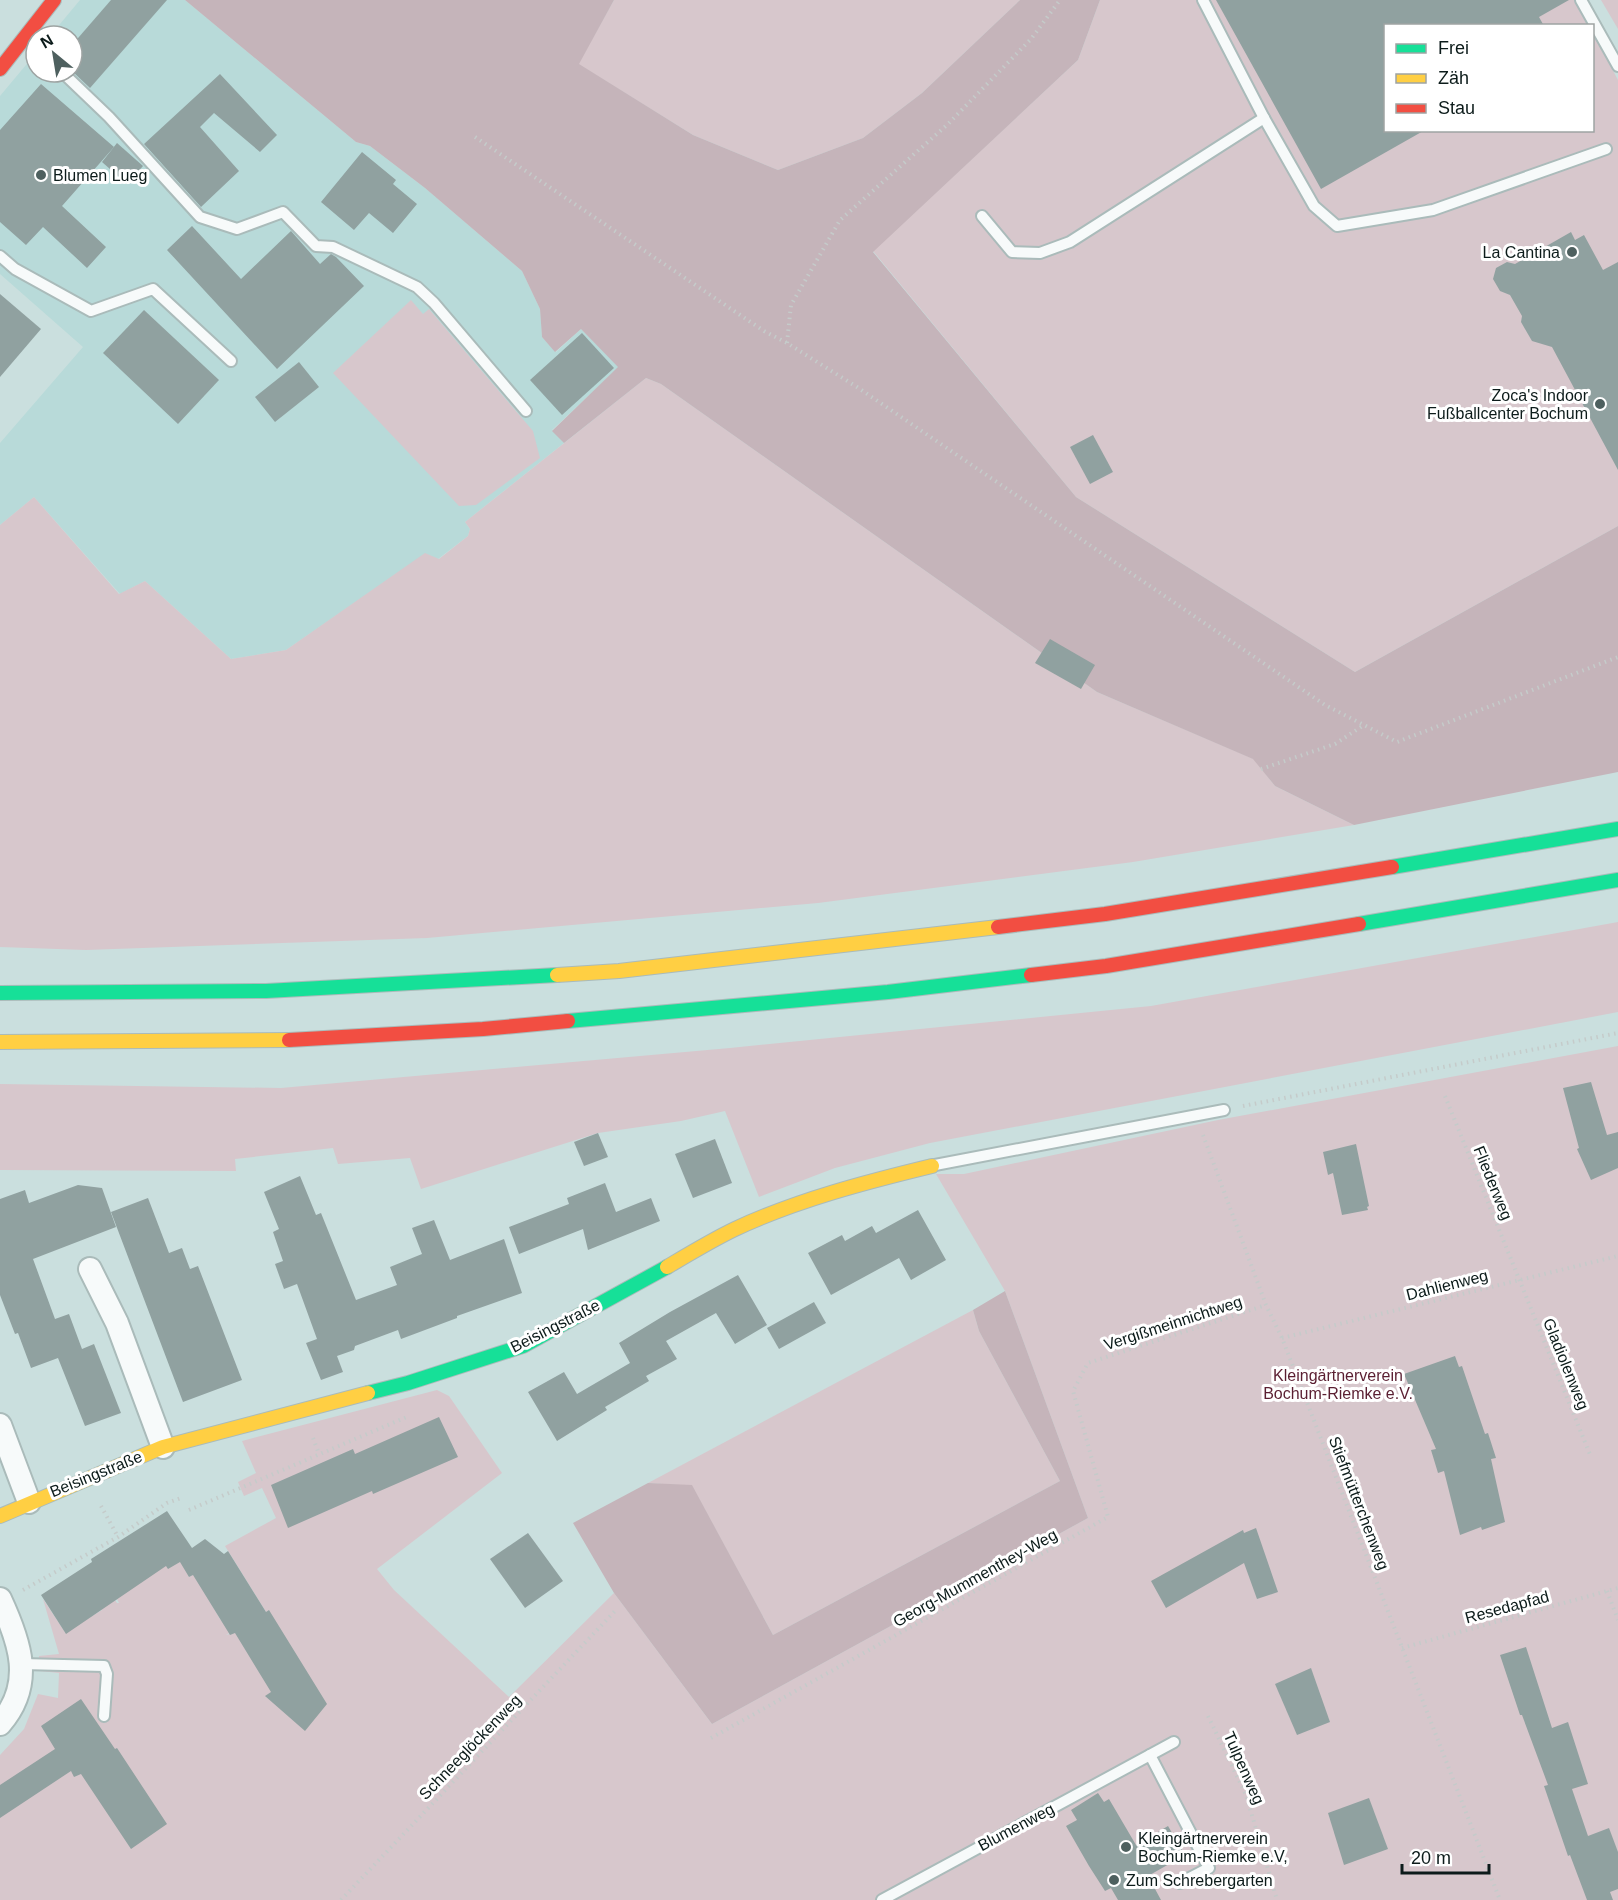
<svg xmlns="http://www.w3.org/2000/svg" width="1618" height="1900" font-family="Arial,sans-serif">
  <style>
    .built { fill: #b8dad9 }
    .green { fill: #d7c7cc }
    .forest { fill: #c5b4ba }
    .building { fill: #90a1a0 }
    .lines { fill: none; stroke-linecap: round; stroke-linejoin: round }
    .lane-casing { stroke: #aabbba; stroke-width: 14 }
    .street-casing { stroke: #aabbba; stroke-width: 26 }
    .fast-casing { stroke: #aabbba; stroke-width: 16 }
    .slow-casing { stroke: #aabbba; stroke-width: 16 }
    .jam-casing { stroke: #aabbba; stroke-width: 16 }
    .path { stroke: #c5cbca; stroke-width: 4; stroke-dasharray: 1.5 4.5; stroke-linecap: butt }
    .lane { stroke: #f7fafa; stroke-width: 10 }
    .street { stroke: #f7fafa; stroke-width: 22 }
    .fast { stroke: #16e098; stroke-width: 14 }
    .slow { stroke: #ffcf43; stroke-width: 14 }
    .jam { stroke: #f24e42; stroke-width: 14 }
    .poi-dot { fill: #4e605f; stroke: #fff; stroke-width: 2 }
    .labels { text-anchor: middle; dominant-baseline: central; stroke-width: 6; stroke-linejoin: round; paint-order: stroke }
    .poi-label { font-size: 16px; fill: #0c1b1a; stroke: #fff; text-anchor: start }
    .street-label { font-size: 16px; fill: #0c1b1a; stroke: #fff }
    .park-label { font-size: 16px; fill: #5a1e31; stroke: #fff }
  </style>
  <rect width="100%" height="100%" fill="#cadfde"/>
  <path class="built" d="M 80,0 L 185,0 L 356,142 L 370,146 L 425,188 L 522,271 L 540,309 L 542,337 L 556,352 L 581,329 L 619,367 L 552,430 L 564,443 L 465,522 L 470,529 L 468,536 L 438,559 L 425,554 L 286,650 L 231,659 L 145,581 L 120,594 L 34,497 L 0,525 L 0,443 L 83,347 L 0,274 L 0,96 L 36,53 L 36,72 L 72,72 L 72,36 L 50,36 Z"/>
  <g class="green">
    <path d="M 614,0 L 1020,0 L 922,93 L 863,138 L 778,170 L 693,135 L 578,64 Z"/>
    <path d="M 1100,0 L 1574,0 L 1588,25 L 1386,26 L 1386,130 L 1592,130 L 1593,33 L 1618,80 L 1618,526 L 1355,672 L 1076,497 L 873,251 L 1078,60 Z"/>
    <path d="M 1601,0 L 1618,0 L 1618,29 Z"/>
    <path d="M 411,300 L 423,314 L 429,309 L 533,431 L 540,458 L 476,505 L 459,506 L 333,373 Z"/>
    <path d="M 646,378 L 661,384 L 1097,692 L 1254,759 L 1275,786 L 1354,825 L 1133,862 L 818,903 L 427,938 L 86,950 L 0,947 L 0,525 L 34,497 L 119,594 L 145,581 L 231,659 L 286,650 L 425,553 L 439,559 L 468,536 L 470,529 L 465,522 Z"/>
    <path d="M 1618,922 L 1618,1012 L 930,1143 L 835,1168 L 759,1197 L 725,1111 L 681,1121 L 598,1133 L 421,1189 L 410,1158 L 338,1164 L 333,1148 L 235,1159 L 236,1171 L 0,1170 L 0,1084 L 281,1088 L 730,1048 L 1151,1006 Z"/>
    <path d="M 1618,1046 L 1618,1900 L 0,1900 L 0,1755 L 24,1729 L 38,1694 L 58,1698 L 59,1673 L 40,1671 L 39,1656 L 59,1654 L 43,1599 L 65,1632 L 102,1610 L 102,1608 L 115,1600 L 117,1603 L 119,1603 L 115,1595 L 181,1553 L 189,1577 L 194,1574 L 220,1619 L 231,1632 L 226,1635 L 237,1632 L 269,1610 L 266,1612 L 225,1546 L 276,1518 L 262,1488 L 244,1496 L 238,1482 L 256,1473 L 242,1441 L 437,1390 L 449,1396 L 502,1473 L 377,1569 L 394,1590 L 509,1697 L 614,1593 L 712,1724 L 1088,1518 L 1005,1291 L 936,1174 L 964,1174 L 1218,1120 Z"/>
    <path d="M 973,1310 L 979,1331 L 1060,1481 L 773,1635 L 692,1486 L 648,1483 Z"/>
  </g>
  <g class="forest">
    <path d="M 185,0 L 614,0 L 579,64 L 693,135 L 778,170 L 863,138 L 922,93 L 1020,0 L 1100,0 L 1078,60 L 873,252 L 1076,497 L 1355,672 L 1618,526 L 1618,772 L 1354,825 L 1275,786 L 1253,759 L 1097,692 L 661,384 L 646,378 L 564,443 L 552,431 L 618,367 L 581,329 L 555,352 L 542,337 L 540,309 L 522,271 L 425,188 L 370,146 L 356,142 Z"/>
    <path d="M 1005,1291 L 1088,1518 L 712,1724 L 614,1593 L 573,1523 L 648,1483 L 692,1485 L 773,1635 L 1060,1481 L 979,1331 L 973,1310 Z"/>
  </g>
  <g class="building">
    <path d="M 111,0 L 167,0 L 90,88 L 72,71 L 72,45 Z"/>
    <path d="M 1216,0 L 1569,0 L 1539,17 L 1544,26 L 1386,26 L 1386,130 L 1425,130 L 1321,189 Z"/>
    <path d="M 220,74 L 277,135 L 260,152 L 214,113 L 200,127 L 239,171 L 201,207 L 144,144 Z"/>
    <path d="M 41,84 L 114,147 L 62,206 L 106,247 L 87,268 L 43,227 L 26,245 L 0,222 L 0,130 Z"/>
    <path d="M 117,143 L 143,166 L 127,184 L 102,162 Z"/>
    <path d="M 362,152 L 396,180 L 393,184 L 417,204 L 393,233 L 369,213 L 354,230 L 321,202 Z"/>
    <path d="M 192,226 L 241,279 L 291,231 L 320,264 L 331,254 L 336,257 L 364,286 L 277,369 L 167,250 Z"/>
    <path d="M 1571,232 L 1575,240 L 1584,235 L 1603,270 L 1618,262 L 1618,470 L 1552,347 L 1532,341 L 1521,322 L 1522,316 L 1510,295 L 1500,291 L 1493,279 L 1496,268 L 1507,262 L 1515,264 Z"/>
    <path d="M 0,294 L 41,329 L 0,377 Z"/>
    <path d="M 144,310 L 219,380 L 178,424 L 103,353 Z"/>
    <path d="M 582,333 L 614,368 L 562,415 L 530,380 Z"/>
    <path d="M 299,362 L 319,387 L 275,422 L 255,397 Z"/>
    <path d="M 1093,435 L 1113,472 L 1090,484 L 1070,447 Z"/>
    <path d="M 1050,639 L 1095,665 L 1081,689 L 1035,663 Z"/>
    <path d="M 1591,1082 L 1607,1135 L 1618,1132 L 1618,1168 L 1591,1180 L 1577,1149 L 1579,1148 L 1563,1088 Z"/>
    <path d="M 598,1133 L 608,1157 L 584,1166 L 574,1142 Z"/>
    <path d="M 715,1139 L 732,1183 L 693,1198 L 675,1154 Z"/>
    <path d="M 1356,1144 L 1369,1206 L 1367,1207 L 1368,1210 L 1342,1215 L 1333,1173 L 1328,1175 L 1323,1152 Z"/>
    <path d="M 300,1176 L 316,1215 L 321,1213 L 356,1300 L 397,1285 L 390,1267 L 422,1254 L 412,1228 L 434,1220 L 450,1260 L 504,1239 L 522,1293 L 457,1316 L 457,1318 L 401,1339 L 398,1330 L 355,1346 L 354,1350 L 337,1356 L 343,1372 L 321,1380 L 306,1343 L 317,1339 L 297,1284 L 284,1289 L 275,1264 L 283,1261 L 273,1232 L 279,1229 L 264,1192 Z"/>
    <path d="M 605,1183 L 616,1212 L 651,1198 L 660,1221 L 588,1250 L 583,1229 L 519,1254 L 509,1227 L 569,1204 L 567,1198 Z"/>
    <path d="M 78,1185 L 102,1188 L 116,1227 L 33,1259 L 55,1319 L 69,1314 L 82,1349 L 94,1344 L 121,1413 L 85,1426 L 58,1358 L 31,1368 L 18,1333 L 15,1334 L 0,1295 L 0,1199 L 25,1190 L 29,1203 Z"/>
    <path d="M 148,1198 L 169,1253 L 182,1248 L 190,1269 L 198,1266 L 242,1380 L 183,1402 L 111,1212 Z"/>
    <path d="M 918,1210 L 946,1260 L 911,1280 L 899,1258 L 831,1295 L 808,1253 L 842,1235 L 845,1241 L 872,1226 L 876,1233 Z"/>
    <path d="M 738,1275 L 767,1325 L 735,1344 L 716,1313 L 666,1341 L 677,1359 L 646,1376 L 649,1381 L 605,1407 L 607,1410 L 557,1441 L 528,1392 L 564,1372 L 577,1394 L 630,1363 L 619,1343 L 670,1312 Z"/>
    <path d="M 814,1302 L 826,1323 L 779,1349 L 767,1328 Z"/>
    <path d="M 1455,1356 L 1459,1367 L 1462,1366 L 1485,1434 L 1488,1433 L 1496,1458 L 1491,1459 L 1505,1522 L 1482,1530 L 1481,1527 L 1460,1535 L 1444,1471 L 1438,1473 L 1431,1450 L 1436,1449 L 1404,1374 Z"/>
    <path d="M 439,1417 L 458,1457 L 373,1494 L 372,1491 L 288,1528 L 271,1485 L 353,1449 L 355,1454 Z"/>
    <path d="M 167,1511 L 192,1548 L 205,1539 L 224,1554 L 228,1551 L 266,1612 L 269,1610 L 327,1704 L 305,1731 L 265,1696 L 271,1692 L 235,1633 L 230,1635 L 193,1575 L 189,1577 L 180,1562 L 168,1569 L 166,1566 L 66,1634 L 41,1595 L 92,1562 L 91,1559 Z"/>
    <path d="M 1256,1528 L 1278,1592 L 1257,1599 L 1244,1563 L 1166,1608 L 1151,1581 L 1243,1530 L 1244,1533 Z"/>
    <path d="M 528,1533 L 563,1581 L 525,1608 L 490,1559 Z"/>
    <path d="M 1526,1647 L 1552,1728 L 1568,1722 L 1588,1784 L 1572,1789 L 1588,1836 L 1609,1828 L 1618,1852 L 1618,1889 L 1610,1892 L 1613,1900 L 1587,1900 L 1570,1855 L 1568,1856 L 1544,1786 L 1548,1785 L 1522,1715 L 1520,1715 L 1500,1655 Z"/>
    <path d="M 1311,1668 L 1330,1722 L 1297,1735 L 1275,1684 Z"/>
    <path d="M 81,1699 L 115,1749 L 117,1748 L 167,1824 L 131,1849 L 81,1774 L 74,1777 L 71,1771 L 0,1818 L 0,1785 L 55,1749 L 41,1726 Z"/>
    <path d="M 1098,1793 L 1104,1802 L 1109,1799 L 1136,1845 L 1168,1826 L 1185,1855 L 1148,1876 L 1161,1900 L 1118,1900 L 1111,1888 L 1105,1891 L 1089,1866 L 1066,1826 L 1077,1820 L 1071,1810 Z"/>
    <path d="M 1369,1798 L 1388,1849 L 1344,1865 L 1328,1813 Z"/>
  </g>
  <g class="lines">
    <defs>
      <g id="lane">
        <path d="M 1203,0 L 1264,118 L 1314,206 L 1337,226 L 1433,210 L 1606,149"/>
        <path d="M 1581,0 L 1618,66"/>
        <path d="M 62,72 L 109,117 L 200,217 L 237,229 L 283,212 L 316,246 L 333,247 L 417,287 L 434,303 L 526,411"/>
        <path d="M 982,216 L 1012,252 L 1040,253 L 1070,242 L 1264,118"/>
        <path d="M 0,256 L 15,269 L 91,311 L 153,289 L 231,361"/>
        <path d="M 935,1165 L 1224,1110"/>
        <path d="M 22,1664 L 104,1666 L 107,1674 L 104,1716"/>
        <path d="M 1150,1755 L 1209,1868 L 1180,1883"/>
        <path d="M 882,1900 L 1174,1742"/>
      </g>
      <g id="street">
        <path d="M 90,1269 L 117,1323 L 163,1447"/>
        <path d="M 0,1425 L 29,1502"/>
        <path d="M 0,1599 C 20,1642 35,1684 0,1724"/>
      </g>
      <g id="fast">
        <path d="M 1392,867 L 1618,829"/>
        <path d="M 1359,924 L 1618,880"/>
        <path d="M 0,993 L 266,991 L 557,975"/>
        <path d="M 568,1021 L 888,992 L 1031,975"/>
        <path d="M 368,1393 L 408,1383 L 523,1346 L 667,1267"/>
      </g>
      <g id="slow">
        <path d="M 557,975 L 619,971 L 998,927"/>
        <path d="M 0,1042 L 289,1040"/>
        <path d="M 667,1267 C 689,1254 712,1240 735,1229 C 797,1200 866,1182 932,1166"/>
        <path d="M 0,1516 L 163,1447 L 368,1393"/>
      </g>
      <g id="jam">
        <path d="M 0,69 L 54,0"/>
        <path d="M 998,927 L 1105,914 L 1392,867"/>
        <path d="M 1031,975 L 1106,966 L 1359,924"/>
        <path d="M 289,1040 L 483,1029 L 568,1021"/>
      </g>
    </defs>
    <use href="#lane" class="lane-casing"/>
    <use href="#street" class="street-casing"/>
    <use href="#fast" class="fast-casing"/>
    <use href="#slow" class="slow-casing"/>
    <use href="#jam" class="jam-casing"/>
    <g class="path">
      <path d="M 475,137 L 764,331 L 787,343 L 857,387 L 1325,705 L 1397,742 L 1618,657"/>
      <path d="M 787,343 L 791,305 L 840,220 L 948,124 L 1031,39 L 1060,0"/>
      <path d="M 1261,769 L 1335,744 L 1364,725"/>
      <path d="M 1445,1096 L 1591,1457"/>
      <path d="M 1243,1106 L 1618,1033"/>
      <path d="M 1203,1135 L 1266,1305 L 1282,1338 L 1500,1900"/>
      <path d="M 1282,1338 L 1618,1256"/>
      <path d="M 313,1438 L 319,1454"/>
      <path d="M 101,1506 L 118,1537"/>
      <path d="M 189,1510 L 409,1416"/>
      <path d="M 23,1590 L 118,1537 L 167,1503 L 181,1498"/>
      <path d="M 1607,1591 L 1618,1620"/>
      <path d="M 1402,1648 L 1618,1588"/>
      <path d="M 1208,1716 L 1246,1795 L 1277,1900"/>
      <path d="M 711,1738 L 1108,1517 L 1073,1391 L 1088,1363 L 1266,1305"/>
      <path d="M 341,1900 L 616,1610"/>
    </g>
    <use href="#lane" class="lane"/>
    <use href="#street" class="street"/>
    <use href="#fast" class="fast"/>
    <use href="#slow" class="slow"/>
    <use href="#jam" class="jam"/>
  </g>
  <g class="poi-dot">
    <circle cx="41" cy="175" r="6"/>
    <circle cx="1572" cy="252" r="6"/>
    <circle cx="1600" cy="404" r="6"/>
    <circle cx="1126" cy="1847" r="6"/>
    <circle cx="1114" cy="1880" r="6"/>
  </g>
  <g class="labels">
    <g class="poi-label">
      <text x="53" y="175">Blumen Lueg</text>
      <text x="1560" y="252" text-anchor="end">La Cantina</text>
      <text x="1588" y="395" text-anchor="end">Zoca's Indoor<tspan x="1588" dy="18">Fußballcenter Bochum</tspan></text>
      <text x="1138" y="1838">Kleingärtnerverein<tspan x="1138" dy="18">Bochum-Riemke e.V,</tspan></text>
      <text x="1126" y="1880">Zum Schrebergarten</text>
    </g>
    <g class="street-label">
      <text transform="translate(1493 1183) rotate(68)">Fliederweg</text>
      <text transform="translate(1447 1285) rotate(-14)">Dahlienweg</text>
      <text transform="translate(1173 1323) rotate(-18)">Vergißmeinnichtweg</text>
      <text transform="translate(555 1326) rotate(-27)">Beisingstraße</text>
      <text transform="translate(1566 1364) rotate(68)">Gladiolenweg</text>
      <text transform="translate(96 1474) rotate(-22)">Beisingstraße</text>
      <text transform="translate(1359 1503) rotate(69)">Stiefmütterchenweg</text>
      <text transform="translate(975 1578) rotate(-29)">Georg-Mummenthey-Weg</text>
      <text transform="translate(1507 1607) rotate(-15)">Resedapfad</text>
      <text transform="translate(470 1747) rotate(-46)">Schneeglöckenweg</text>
      <text transform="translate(1244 1768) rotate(66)">Tulpenweg</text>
      <text transform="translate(1016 1827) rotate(-28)">Blumenweg</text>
    </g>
    <g class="park-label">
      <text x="1338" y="1375">Kleingärtnerverein<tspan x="1338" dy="18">Bochum-Riemke e.V.</tspan></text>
    </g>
  </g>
  <rect x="1384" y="24" width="210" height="108" fill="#ffffff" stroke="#9ea4a3" stroke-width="1.5"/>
  <rect x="1396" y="44" width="30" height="9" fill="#16e098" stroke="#9ea4a3" stroke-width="1.5"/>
  <text x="1438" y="54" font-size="18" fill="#0c1b1a">Frei</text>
  <rect x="1396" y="74" width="30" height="9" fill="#ffcf43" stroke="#9ea4a3" stroke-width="1.5"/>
  <text x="1438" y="84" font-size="18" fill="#0c1b1a">Zäh</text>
  <rect x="1396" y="104" width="30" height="9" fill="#f24e42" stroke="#9ea4a3" stroke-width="1.5"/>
  <text x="1438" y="114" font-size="18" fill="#0c1b1a">Stau</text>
  <g transform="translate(54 54) rotate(330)"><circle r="28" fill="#ffffff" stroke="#9ea4a3" stroke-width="1.5"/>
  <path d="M0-4.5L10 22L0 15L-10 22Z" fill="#4e605f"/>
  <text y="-9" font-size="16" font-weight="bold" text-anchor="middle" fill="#0c1b1a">N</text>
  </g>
  <path d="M1402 1864v9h87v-9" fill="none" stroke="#0c1b1a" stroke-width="3"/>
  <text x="1411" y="1864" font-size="18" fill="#0c1b1a" stroke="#ffffff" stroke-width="4.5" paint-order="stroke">20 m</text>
</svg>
